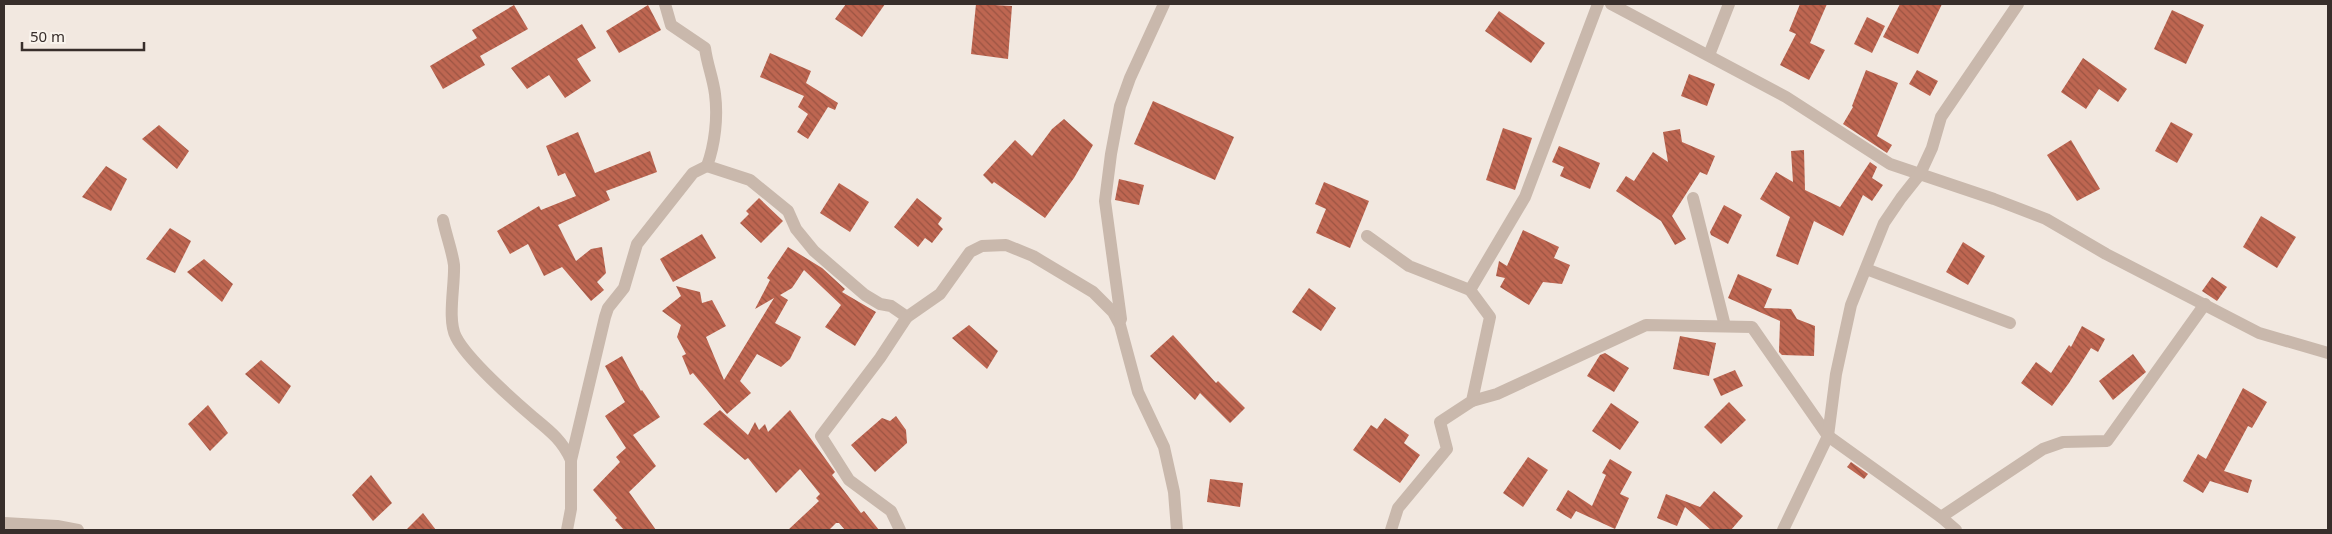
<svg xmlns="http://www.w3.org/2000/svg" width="2332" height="534" font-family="'Noto Sans',sans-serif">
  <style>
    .building { fill: url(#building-back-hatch) }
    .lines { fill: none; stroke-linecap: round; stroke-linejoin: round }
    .minor { stroke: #c9b8ac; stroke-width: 12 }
  </style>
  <defs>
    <pattern id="building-back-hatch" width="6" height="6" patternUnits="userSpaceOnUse" patternTransform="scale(1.25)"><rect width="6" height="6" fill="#be6651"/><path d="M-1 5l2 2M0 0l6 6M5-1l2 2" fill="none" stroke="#9b5443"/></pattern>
  </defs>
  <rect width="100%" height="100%" fill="#f2e8e0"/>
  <g class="building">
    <path d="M 846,4 L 885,4 L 862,37 L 835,19 Z"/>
    <path d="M 976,4 L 1012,6 L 1008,59 L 971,54 Z"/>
    <path d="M 1800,4 L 1827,4 L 1810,43 L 1825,50 L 1809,80 L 1780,65 L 1796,34 L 1789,31 Z"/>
    <path d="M 1900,4 L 1942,4 L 1918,54 L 1883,37 Z"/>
    <path d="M 514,5 L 528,29 L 480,56 L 485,65 L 443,89 L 430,66 L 477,38 L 472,30 Z"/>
    <path d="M 648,5 L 661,30 L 619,53 L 606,31 Z"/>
    <path d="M 2172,10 L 2204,25 L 2186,64 L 2154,49 Z"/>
    <path d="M 1499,11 L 1545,43 L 1531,63 L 1485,31 Z"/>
    <path d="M 1867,17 L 1885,26 L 1872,53 L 1854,44 Z"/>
    <path d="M 582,24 L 596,48 L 577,59 L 591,81 L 565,98 L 549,75 L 527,89 L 511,68 Z"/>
    <path d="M 770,53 L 811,71 L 806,83 L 838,103 L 835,110 L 828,107 L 808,139 L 797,132 L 808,114 L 798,107 L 804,96 L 760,77 Z"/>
    <path d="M 2083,58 L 2127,89 L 2118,102 L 2099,89 L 2086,109 L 2061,92 Z"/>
    <path d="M 1866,70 L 1898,83 L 1877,136 L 1892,145 L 1887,153 L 1843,124 L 1853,107 L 1852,106 Z"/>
    <path d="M 1917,70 L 1938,81 L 1930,96 L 1909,84 Z"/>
    <path d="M 1689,74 L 1715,84 L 1707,106 L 1681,96 Z"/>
    <path d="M 1153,101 L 1234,137 L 1215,180 L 1134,144 Z"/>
    <path d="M 1064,119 L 1093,145 L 1074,178 L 1045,218 L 994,182 L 992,184 L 983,175 L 1015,140 L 1032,156 L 1052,129 Z"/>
    <path d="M 2171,122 L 2193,134 L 2177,163 L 2155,151 Z"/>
    <path d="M 159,125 L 189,151 L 177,169 L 142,139 Z"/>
    <path d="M 1503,128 L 1532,138 L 1515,190 L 1486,180 Z"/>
    <path d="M 1680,129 L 1682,142 L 1715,156 L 1707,175 L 1700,172 L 1672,216 L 1686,239 L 1675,245 L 1661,221 L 1616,191 L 1626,176 L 1634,181 L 1653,152 L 1668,162 L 1663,132 Z"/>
    <path d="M 578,132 L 595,173 L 650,151 L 657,172 L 606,191 L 610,200 L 558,225 L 576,261 L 591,249 L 602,247 L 606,273 L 597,282 L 604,290 L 591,301 L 562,267 L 544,276 L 528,244 L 510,254 L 497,231 L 539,206 L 541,210 L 576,196 L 565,173 L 558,176 L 546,146 Z"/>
    <path d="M 2071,140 L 2100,189 L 2077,201 L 2047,155 Z"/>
    <path d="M 1559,146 L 1600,163 L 1590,189 L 1560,176 L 1564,167 L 1552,162 Z"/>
    <path d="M 1804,150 L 1805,190 L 1840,207 L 1870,162 L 1877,167 L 1872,178 L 1883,185 L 1872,201 L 1863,195 L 1843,236 L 1814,221 L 1798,265 L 1776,256 L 1790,217 L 1760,199 L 1776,172 L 1793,182 L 1791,151 Z"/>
    <path d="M 106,166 L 127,179 L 111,211 L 82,197 Z"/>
    <path d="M 1119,179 L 1144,185 L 1139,205 L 1115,200 Z"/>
    <path d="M 1324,182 L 1369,201 L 1350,248 L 1316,233 L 1326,209 L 1315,204 Z"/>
    <path d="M 839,183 L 869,202 L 850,232 L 820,213 Z"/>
    <path d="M 759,198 L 783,221 L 761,243 L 740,223 L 749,214 L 746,211 Z"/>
    <path d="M 917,198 L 942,218 L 938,224 L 943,229 L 932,243 L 925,238 L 918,247 L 894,227 Z"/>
    <path d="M 1724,205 L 1742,215 L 1728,244 L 1711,235 L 1710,232 Z"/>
    <path d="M 2261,216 L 2296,237 L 2277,268 L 2243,247 Z"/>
    <path d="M 170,228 L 191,241 L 175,273 L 146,259 Z"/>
    <path d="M 1523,230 L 1559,247 L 1554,258 L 1570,265 L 1562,284 L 1543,282 L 1529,305 L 1500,287 L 1505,278 L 1496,276 L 1499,261 L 1507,266 Z"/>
    <path d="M 702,234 L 716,258 L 673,282 L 660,259 Z"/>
    <path d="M 1963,242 L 1985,256 L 1968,285 L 1946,272 Z"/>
    <path d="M 788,247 L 822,268 L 845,289 L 842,292 L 876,312 L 855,346 L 825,327 L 841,305 L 804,270 L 792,288 L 780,295 L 788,300 L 775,323 L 801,337 L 790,359 L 781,367 L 757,354 L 740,381 L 751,393 L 727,414 L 693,373 L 690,375 L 682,356 L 686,354 L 677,337 L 681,325 L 662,311 L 681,296 L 676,286 L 700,292 L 702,303 L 712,300 L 726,326 L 706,337 L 724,380 L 774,298 L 755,309 L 770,280 L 767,278 Z"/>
    <path d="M 204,259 L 233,284 L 222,302 L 187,272 Z"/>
    <path d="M 1738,274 L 1772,289 L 1764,308 L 1791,309 L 1797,319 L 1815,326 L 1814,356 L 1782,355 L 1779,352 L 1780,321 L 1728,298 Z"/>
    <path d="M 2212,277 L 2227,287 L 2217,301 L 2202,291 Z"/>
    <path d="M 1309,288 L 1336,308 L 1321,331 L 1292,312 Z"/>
    <path d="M 969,325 L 998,351 L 987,369 L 952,338 Z"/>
    <path d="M 2082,326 L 2105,339 L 2098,352 L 2091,348 L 2069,383 L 2052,406 L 2021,383 L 2036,362 L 2051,373 L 2069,345 L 2071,347 Z"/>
    <path d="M 1173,335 L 1216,383 L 1218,381 L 1245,408 L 1230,423 L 1200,393 L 1195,400 L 1150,356 Z"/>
    <path d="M 1680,336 L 1716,343 L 1709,376 L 1673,369 Z"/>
    <path d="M 1605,353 L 1629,368 L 1614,392 L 1587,376 L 1600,355 Z"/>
    <path d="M 2133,354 L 2146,372 L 2113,400 L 2099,381 Z"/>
    <path d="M 622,356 L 641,391 L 642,390 L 660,417 L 633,435 L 656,466 L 629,492 L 656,530 L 624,530 L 615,520 L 617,518 L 593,490 L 620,462 L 616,457 L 626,448 L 605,416 L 625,402 L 605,366 Z"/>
    <path d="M 261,360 L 291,386 L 279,404 L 245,374 Z"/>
    <path d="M 1735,370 L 1743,386 L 1721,396 L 1713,379 Z"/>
    <path d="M 2243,388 L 2267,402 L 2252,428 L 2248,426 L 2224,471 L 2252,480 L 2248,493 L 2210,481 L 2203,493 L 2183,481 L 2198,454 L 2206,459 Z"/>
    <path d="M 1729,402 L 1746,420 L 1721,444 L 1704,427 Z"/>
    <path d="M 1611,403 L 1639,422 L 1620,450 L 1592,431 Z"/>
    <path d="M 208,405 L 228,433 L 210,451 L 188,424 Z"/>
    <path d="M 720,410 L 748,435 L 755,422 L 759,430 L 765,424 L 768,432 L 790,410 L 832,468 L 835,472 L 832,475 L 861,513 L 864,511 L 879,530 L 845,530 L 839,523 L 836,523 L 829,530 L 788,530 L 819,501 L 816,498 L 820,494 L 800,469 L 776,493 L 748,458 L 745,460 L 703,424 Z"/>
    <path d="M 896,416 L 906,430 L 907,443 L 875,472 L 851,445 L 882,418 L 890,421 Z"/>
    <path d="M 1385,418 L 1409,435 L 1404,443 L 1420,455 L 1400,483 L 1353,450 L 1371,425 L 1377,429 Z"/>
    <path d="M 1528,457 L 1548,470 L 1523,507 L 1503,493 Z"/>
    <path d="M 1610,459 L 1632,472 L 1620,494 L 1629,498 L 1615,529 L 1576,511 L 1571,519 L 1556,510 L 1568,490 L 1592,506 L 1606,475 L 1602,473 Z"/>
    <path d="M 1851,462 L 1868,474 L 1864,479 L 1847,467 Z"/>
    <path d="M 371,475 L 392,503 L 373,521 L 352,495 Z"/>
    <path d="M 1210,479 L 1243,483 L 1240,507 L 1207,502 Z"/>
    <path d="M 1714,491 L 1743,516 L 1731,530 L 1711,530 L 1685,507 L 1677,526 L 1657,518 L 1666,494 L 1700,507 Z"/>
    <path d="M 423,513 L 436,530 L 406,530 Z"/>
  </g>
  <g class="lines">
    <g class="minor">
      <path d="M 665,4 L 671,25 L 705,48 C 707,64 713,78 715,94 C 718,117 715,144 707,166 L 750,180 L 788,211 L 796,229 L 814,251 L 829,264 L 865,295 L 880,304 L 891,306 L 907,317 L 940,294 L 970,252 L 982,246 L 1006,245 L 1033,256 L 1093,292 L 1113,312 L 1120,325 L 1138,392 L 1164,447 L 1174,492 L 1177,530"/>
      <path d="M 1611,4 L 1786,97 L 1890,164 L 1994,199 L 2046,219 L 2106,254 L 2259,333 L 2328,353"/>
      <path d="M 1709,55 L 1729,4"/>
      <path d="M 1693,198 L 1725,326"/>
      <path d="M 443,220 C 446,235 452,250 454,265 C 455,285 447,320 456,337 C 467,359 513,400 533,417 C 550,431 562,440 571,460"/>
      <path d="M 1367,236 L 1409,266 L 1470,290 L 1525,197 L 1598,4"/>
      <path d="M 1866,269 L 2010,323"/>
      <path d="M 1121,319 L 1105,201 L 1111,154 L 1120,106 L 1130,78 L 1164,4"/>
      <path d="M 1472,401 L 1497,394 L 1646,325 L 1752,327 L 1828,436 L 1941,517 L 1956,530"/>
      <path d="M 1941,517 L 2043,449 L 2063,442 L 2107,441 L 2205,304"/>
      <path d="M 4,523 L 57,526 L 78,530"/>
      <path d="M 567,530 L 571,509 L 571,460 L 605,317 L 608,308 L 624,288 L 637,244 L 693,173 L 707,166"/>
      <path d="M 900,530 L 891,511 L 849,480 L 821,436 L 880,358 L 907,317"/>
      <path d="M 1391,530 L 1398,508 L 1447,449 L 1440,422 L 1472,401 L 1490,317 L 1470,290"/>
      <path d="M 1783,530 L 1828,436 L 1836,374 L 1851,305 L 1884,223 L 1901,198 L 1920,174 L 1932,148 L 1941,117 L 2018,4"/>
    </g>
  </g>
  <rect width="2332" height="534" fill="none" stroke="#382e2b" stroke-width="10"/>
  <path d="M22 42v8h122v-8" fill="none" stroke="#382e2b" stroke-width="2.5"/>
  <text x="30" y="42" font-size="15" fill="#382e2b" stroke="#f9f3ec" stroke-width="4" paint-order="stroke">50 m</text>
</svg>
